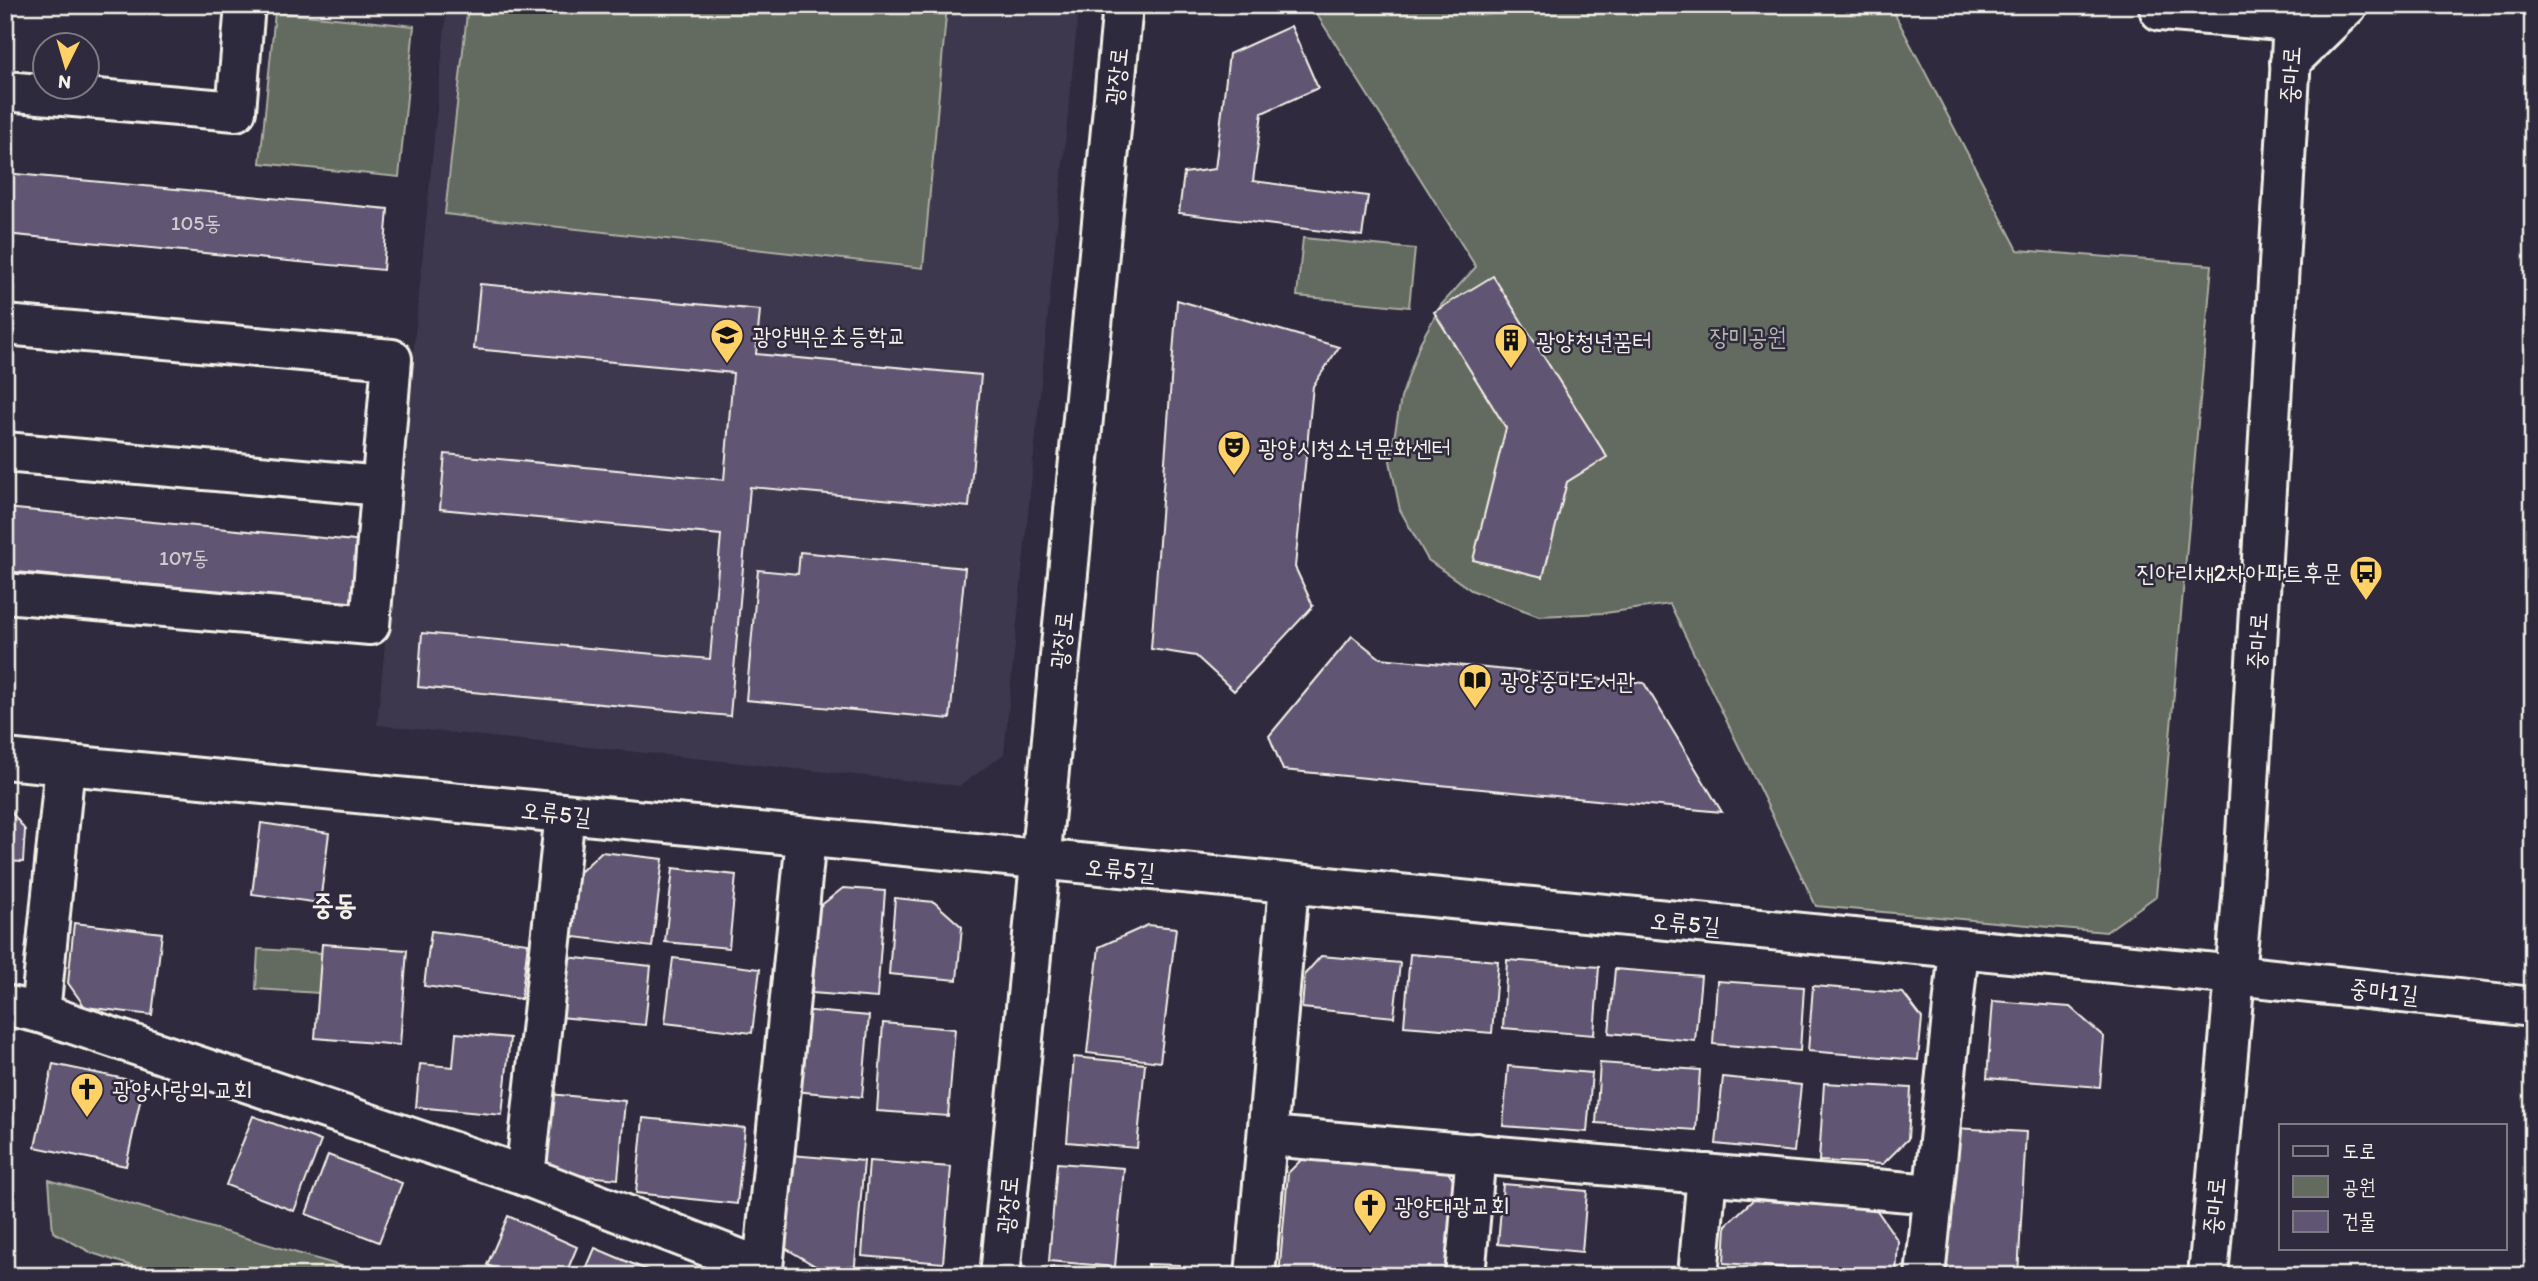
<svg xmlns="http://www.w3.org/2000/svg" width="2538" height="1281" font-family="Itim,'Poor Story',sans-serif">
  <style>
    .built { fill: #3e374d }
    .green { fill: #636a5e; stroke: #acaea3; stroke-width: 2 }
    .building { fill: #605673; stroke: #f4f1e8; stroke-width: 2 }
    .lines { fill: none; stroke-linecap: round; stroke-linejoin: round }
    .minor-casing { stroke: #f4f1e8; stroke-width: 44 }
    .major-casing { stroke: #f4f1e8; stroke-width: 44 }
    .minor { stroke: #2f2a3d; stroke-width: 38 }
    .major { stroke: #2f2a3d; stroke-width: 38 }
    .labels { text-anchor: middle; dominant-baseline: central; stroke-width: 5; stroke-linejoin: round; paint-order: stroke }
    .number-label { font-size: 21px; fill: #cfcacb }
    .street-label { font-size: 24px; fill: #f4f1e8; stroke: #2f2a3d }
    .poi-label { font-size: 24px; fill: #f4f1e8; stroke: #2f2a3d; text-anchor: start }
    .park-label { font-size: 24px; fill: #b3b4aa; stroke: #2f2a3d }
    .quarter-label { font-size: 28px; font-weight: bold; fill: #f4f1e8; stroke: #2f2a3d }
  </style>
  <rect width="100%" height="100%" fill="#2f2a3d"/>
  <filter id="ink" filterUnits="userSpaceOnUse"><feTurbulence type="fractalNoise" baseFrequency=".0143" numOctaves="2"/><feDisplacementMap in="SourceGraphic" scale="14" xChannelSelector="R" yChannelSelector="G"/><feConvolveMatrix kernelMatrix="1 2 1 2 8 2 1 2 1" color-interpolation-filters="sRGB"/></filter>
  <g filter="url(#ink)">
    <path class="built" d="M 447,5 L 1079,5 L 1004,754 L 960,786 L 377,725 Z"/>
    <g class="green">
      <path d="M 468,5 L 947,5 L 923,268 L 445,214 Z"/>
      <path d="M 1311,5 L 1890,5 L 2018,250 L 2212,265 L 2156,896 L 2106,932 L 1816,906 L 1670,604 L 1605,613 L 1539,616 L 1471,590 L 1428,560 L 1400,510 L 1390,461 L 1401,398 L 1420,343 L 1441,305 L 1476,267 Z"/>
      <path d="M 275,12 L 414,26 L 399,177 L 260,163 Z"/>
      <path d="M 1303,238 L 1415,249 L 1409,307 L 1297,296 Z"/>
      <path d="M 258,949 L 322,953 L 319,993 L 256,989 Z"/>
      <path d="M 49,1180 L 375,1276 L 163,1276 L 92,1253 L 53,1232 Z"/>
    </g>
    <g class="building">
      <path d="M 1291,26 L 1318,88 L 1262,113 L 1253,181 L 1368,196 L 1362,236 L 1179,213 L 1184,173 L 1215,169 L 1229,54 Z"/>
      <path d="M 5,173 L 388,209 L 383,270 L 5,234 Z"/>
      <path d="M 1493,276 L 1607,457 L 1567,482 L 1543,577 L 1473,560 L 1506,428 L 1434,312 Z"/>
      <path d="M 480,284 L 760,310 L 756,354 L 981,375 L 969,507 L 750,487 L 730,716 L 418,687 L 422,633 L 710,659 L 721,535 L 440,509 L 445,454 L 724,480 L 733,373 L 474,349 Z"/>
      <path d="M 1177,300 L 1339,347 L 1313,386 L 1295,567 L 1313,606 L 1234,691 L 1196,656 L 1151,649 Z"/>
      <path d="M 5,508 L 365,542 L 359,605 L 5,571 Z"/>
      <path d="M 800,552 L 965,568 L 950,719 L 746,700 L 758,570 L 798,574 Z"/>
      <path d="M 1352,636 L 1380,658 L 1644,683 L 1722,812 L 1283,770 L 1269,736 Z"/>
      <path d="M 5,803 L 25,830 L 23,862 L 5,861 Z"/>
      <path d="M 261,823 L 329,833 L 320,903 L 252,894 Z"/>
      <path d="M 601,852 L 663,859 L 652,947 L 567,936 L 574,878 Z"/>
      <path d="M 673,868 L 736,875 L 729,948 L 665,942 Z"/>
      <path d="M 843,888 L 885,891 L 877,998 L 812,993 L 819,907 Z"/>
      <path d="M 895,898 L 934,902 L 962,927 L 957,980 L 889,974 Z"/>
      <path d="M 74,923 L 162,933 L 152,1015 L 85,1007 L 68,983 Z"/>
      <path d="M 1148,925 L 1176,928 L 1160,1062 L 1087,1053 L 1099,947 Z"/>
      <path d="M 431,931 L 528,943 L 521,999 L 424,986 Z"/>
      <path d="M 322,944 L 407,950 L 400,1045 L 315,1038 Z"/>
      <path d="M 1410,954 L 1498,961 L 1492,1033 L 1404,1026 Z"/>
      <path d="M 1321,956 L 1400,963 L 1394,1017 L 1302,1008 L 1305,974 Z"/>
      <path d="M 566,957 L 651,966 L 645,1025 L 560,1017 Z"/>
      <path d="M 673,958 L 760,969 L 752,1033 L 665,1023 Z"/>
      <path d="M 1507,960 L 1599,967 L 1594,1035 L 1503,1028 Z"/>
      <path d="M 1615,969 L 1701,976 L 1695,1041 L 1609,1033 Z"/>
      <path d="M 1717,981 L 1804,987 L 1800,1051 L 1713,1044 Z"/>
      <path d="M 1813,986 L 1903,993 L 1922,1018 L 1918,1060 L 1808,1051 Z"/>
      <path d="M 1993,1001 L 2070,1007 L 2104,1037 L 2100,1087 L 1987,1078 Z"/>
      <path d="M 800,1010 L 869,1016 L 862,1097 L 793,1091 Z"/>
      <path d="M 883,1023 L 955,1029 L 948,1116 L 877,1111 Z"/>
      <path d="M 456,1033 L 510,1038 L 502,1115 L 416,1107 L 420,1064 L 453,1067 Z"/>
      <path d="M 1074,1057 L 1145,1064 L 1137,1148 L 1067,1142 Z"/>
      <path d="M 1600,1063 L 1700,1070 L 1696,1130 L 1596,1123 Z"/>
      <path d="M 53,1064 L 144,1083 L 126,1166 L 35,1147 Z"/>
      <path d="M 1508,1066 L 1592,1073 L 1587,1132 L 1503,1126 Z"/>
      <path d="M 1723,1077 L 1801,1085 L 1794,1152 L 1716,1144 Z"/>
      <path d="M 1824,1083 L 1911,1088 L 1908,1139 L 1883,1164 L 1819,1161 Z"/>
      <path d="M 549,1094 L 625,1101 L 618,1179 L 542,1172 Z"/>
      <path d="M 253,1116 L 321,1141 L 294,1211 L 226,1185 Z"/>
      <path d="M 643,1118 L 745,1128 L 737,1204 L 636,1193 Z"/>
      <path d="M 1954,1128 L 2026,1132 L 2018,1275 L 1946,1270 Z"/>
      <path d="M 1307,1154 L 1448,1172 L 1462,1194 L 1455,1276 L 1279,1276 L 1288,1173 Z"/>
      <path d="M 328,1155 L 402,1183 L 379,1242 L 306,1214 Z"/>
      <path d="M 790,1155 L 864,1161 L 854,1276 L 832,1276 L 782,1246 Z"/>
      <path d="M 869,1161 L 951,1167 L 943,1263 L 862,1256 Z"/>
      <path d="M 1057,1163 L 1124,1168 L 1115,1267 L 1049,1261 Z"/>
      <path d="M 1503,1184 L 1587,1191 L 1582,1252 L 1498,1244 Z"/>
      <path d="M 1753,1200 L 1876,1209 L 1898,1241 L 1896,1276 L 1831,1276 L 1831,1271 L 1724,1263 L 1726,1225 Z"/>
      <path d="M 508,1216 L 577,1247 L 565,1276 L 511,1276 L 487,1265 Z"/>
      <path d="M 595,1248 L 661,1276 L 583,1276 Z"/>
      <path d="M 1148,1264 L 1180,1265 L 1179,1276 L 1148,1276 Z"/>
      <path d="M 1051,1268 L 1132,1276 L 1050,1276 Z"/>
    </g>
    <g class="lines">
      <defs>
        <g id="minor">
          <path d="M 2160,11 L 2293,22"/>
          <path d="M 5,91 L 236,111 L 245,5"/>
          <path d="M 5,325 L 392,359 L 370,625 L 5,593"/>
          <path d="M 5,452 L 381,486"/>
          <path d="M 5,759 L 2236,975 L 2533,1007"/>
          <path d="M 5,1005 L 40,1013 L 525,1176 L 763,1268 L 806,838"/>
          <path d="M 40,1013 L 65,765"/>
          <path d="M 1269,1136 L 1932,1194"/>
          <path d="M 525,1176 L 565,814"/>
          <path d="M 1000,1276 L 1123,5"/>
          <path d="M 1255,1276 L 1289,885"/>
          <path d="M 1465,1276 L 1476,1153"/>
          <path d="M 1698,1276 L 1707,1174"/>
          <path d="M 1925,1276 L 1959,949"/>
        </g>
        <g id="major">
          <path d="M 2290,62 L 2348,5"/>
          <path d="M 2208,1276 L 2243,887 L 2294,5"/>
        </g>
      </defs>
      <use href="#minor" class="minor-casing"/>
      <use href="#major" class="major-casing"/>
      <use href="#minor" class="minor"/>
      <use href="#major" class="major"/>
    </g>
  </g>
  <defs>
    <symbol id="school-pin" viewBox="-11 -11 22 30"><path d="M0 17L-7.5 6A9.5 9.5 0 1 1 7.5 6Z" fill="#ffd166" stroke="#2f2a3d"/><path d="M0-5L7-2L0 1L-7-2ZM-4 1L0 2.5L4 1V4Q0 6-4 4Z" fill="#111"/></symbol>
    <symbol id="building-pin" viewBox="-11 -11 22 30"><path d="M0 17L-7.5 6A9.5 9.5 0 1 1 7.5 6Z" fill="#ffd166" stroke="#2f2a3d"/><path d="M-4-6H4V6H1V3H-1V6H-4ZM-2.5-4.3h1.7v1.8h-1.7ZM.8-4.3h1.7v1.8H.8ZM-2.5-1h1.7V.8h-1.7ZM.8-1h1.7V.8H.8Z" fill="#111"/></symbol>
    <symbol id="theatre-pin" viewBox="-11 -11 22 30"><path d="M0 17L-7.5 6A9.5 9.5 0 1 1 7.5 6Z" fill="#ffd166" stroke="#2f2a3d"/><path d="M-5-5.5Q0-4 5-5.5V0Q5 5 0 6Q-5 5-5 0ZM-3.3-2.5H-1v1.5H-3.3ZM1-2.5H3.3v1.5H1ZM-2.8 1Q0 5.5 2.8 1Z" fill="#111"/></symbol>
    <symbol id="bus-pin" viewBox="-11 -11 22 30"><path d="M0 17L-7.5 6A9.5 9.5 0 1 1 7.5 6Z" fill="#ffd166" stroke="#2f2a3d"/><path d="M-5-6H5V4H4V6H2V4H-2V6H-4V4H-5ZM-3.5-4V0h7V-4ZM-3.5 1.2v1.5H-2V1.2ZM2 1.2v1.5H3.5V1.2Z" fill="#111"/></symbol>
    <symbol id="library-pin" viewBox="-11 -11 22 30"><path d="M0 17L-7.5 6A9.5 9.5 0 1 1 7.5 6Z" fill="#ffd166" stroke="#2f2a3d"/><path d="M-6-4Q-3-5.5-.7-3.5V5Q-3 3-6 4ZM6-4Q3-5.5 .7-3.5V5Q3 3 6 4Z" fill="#111"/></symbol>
    <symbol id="church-pin" viewBox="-11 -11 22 30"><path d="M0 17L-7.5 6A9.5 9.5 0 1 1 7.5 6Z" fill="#ffd166" stroke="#2f2a3d"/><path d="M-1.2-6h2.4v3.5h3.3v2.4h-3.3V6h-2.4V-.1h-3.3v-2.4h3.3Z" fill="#111"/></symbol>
  </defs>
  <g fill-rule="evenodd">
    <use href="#school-pin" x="708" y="316" width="38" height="52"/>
    <use href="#building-pin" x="1492" y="321" width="38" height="52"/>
    <use href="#theatre-pin" x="1215" y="428" width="38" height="52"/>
    <use href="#bus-pin" x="2347" y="553" width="38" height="52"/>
    <use href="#library-pin" x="1456" y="661" width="38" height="52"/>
    <use href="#church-pin" x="68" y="1070" width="38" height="52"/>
    <use href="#church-pin" x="1351" y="1186" width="38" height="52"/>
  </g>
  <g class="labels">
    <g class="number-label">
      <text x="196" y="222">105동</text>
      <text x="184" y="557">107동</text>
    </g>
    <g class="street-label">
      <text transform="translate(2290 75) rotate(-87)">중마로</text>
      <text transform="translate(1116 76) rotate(-84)">광장로</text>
      <text transform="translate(1061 640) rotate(-84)">광장로</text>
      <text transform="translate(2257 641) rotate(-87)">중마로</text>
      <text transform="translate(556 813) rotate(6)">오류5길</text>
      <text transform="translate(1120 869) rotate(5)">오류5길</text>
      <text transform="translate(1685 923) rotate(5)">오류5길</text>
      <text transform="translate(2384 991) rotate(6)">중마1길</text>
      <text transform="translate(1007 1205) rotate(-85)">광장로</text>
      <text transform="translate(2214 1206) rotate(-85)">중마로</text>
    </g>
    <g class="poi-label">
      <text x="752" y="335">광양백운초등학교</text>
      <text x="1536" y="340">광양청년꿈터</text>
      <text x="1258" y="447">광양시청소년문화센터</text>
      <text x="2342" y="572" text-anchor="end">진아리채2차아파트후문</text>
      <text x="1500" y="680">광양중마도서관</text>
      <text x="112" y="1089">광양사랑의 교회</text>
      <text x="1394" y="1205">광양대광교회</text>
    </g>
    <g class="park-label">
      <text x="1748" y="336">장미공원</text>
    </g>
    <g class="quarter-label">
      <text x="334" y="904">중동</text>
    </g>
  </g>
  <rect width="2538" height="1281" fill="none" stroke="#2f2a3d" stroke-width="28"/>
  <rect x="14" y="14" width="2510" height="1253" fill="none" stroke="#f4f1e8" stroke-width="2.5" filter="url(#ink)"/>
  <rect x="2279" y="1124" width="228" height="126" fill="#2f2a3d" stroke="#7e7a81" stroke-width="2"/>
  <rect x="2293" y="1146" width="35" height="10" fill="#2f2a3d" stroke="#7e7a81" stroke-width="2"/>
  <text x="2342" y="1158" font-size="21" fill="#f4f1e8">도로</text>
  <rect x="2293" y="1176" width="35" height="21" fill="#636a5e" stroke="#7e7a81" stroke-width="2"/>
  <text x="2342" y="1194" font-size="21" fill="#f4f1e8">공원</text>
  <rect x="2293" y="1211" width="35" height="21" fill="#605673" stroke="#7e7a81" stroke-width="2"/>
  <text x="2342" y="1228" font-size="21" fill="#f4f1e8">건물</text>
  <g transform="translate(66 66) rotate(185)"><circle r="33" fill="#2f2a3d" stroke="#7e7a81" stroke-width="2"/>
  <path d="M0-5L12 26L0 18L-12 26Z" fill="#ffd166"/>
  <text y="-10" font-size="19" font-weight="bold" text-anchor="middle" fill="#f4f1e8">N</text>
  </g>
</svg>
